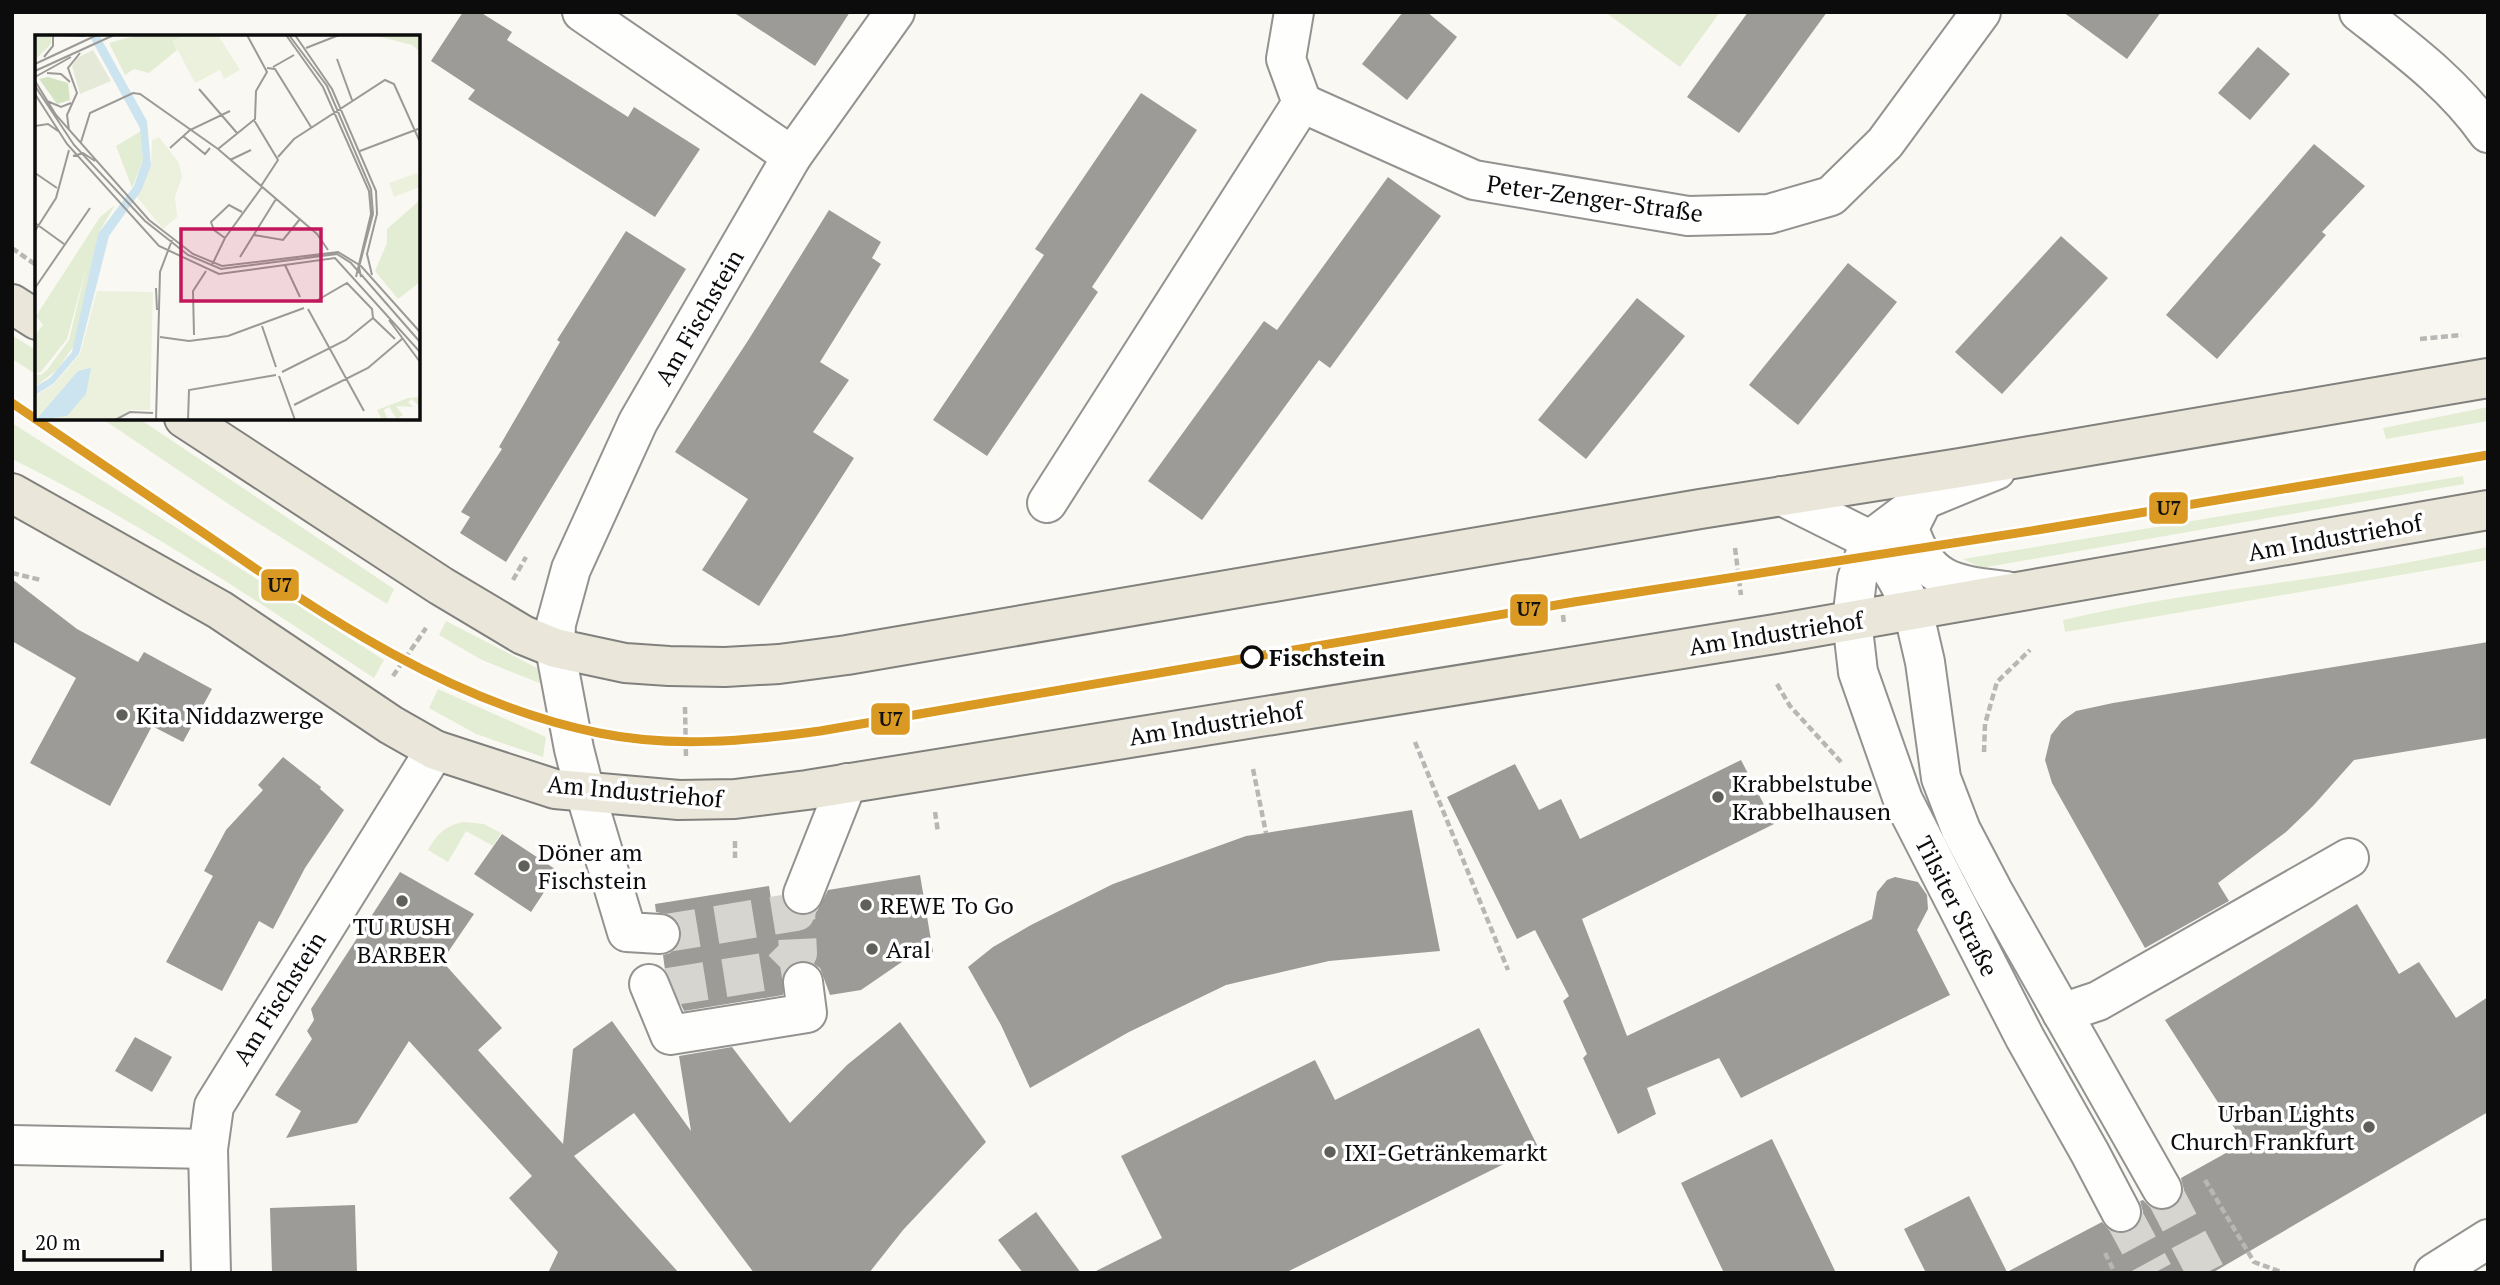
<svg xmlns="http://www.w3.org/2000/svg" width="2500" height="1285" font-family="'PT Serif',serif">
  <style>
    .green { fill: #e3edd4 }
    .building { fill: #9d9b97 }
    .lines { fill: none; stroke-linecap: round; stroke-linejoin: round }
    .minor-tunnel { stroke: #d6d5d0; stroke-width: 38; stroke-dasharray: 38 19; stroke-linecap: butt }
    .minor-casing { stroke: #939290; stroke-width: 42 }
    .major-casing { stroke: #80807d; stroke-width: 42 }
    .path { stroke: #b7b7b6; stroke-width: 4.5; stroke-dasharray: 7 3.5; stroke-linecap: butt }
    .minor { stroke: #fefefd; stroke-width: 38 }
    .major { stroke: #eae6da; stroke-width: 38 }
    .metro-1-casing { stroke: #fff; stroke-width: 14 }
    .metro-1 { stroke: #d99923; stroke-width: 9 }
    .stop-dot { fill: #fff; stroke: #0c0c0c; stroke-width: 3.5 }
    .poi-dot { fill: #5f5f5c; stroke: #fff; stroke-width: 2.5 }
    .labels { text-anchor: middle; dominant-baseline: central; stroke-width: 7; stroke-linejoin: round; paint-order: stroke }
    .street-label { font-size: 24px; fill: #0c0c0c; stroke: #fff }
    .stop-label { font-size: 24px; font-weight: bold; fill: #0c0c0c; stroke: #fff; text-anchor: start }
    .poi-label { font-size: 24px; fill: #0c0c0c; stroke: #fff; text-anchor: start }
    .inset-road { fill: none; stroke: #9b9a96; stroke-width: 2 }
    .view { fill: #c2185b; fill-opacity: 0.15; stroke: #c2185b; stroke-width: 3.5 }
    .inset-edge { fill: none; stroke: #0c0c0c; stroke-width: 3.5 }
    .line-badge { stroke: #fff; stroke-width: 2.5 }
    .pale-badge-label { font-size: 19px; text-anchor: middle; font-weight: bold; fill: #111 }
  </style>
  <rect width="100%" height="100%" fill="#faf8f2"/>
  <g class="green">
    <path d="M 1605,12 L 1720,12 L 1680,67 Z"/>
    <path d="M 12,335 L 37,351 L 37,375 L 12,359 Z"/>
    <path d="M 2488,407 L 2488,421 L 2386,439 L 2383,428 Z"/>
    <path d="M 101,418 L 138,418 L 394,589 L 387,604 L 239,511 Z"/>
    <path d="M 12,423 L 384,660 L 374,678 C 256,601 139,521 12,459 Z"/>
    <path d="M 2463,476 L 2464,484 L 1981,568 L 1963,559 Z"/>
    <path d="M 2488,547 L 2488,560 L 2065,632 L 2063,620 C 2159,597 2255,587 2352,572 C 2397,565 2442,556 2488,547 Z"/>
    <path d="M 446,621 L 549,674 L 547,686 L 482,660 L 439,635 Z"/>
    <path d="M 438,689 L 546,737 L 543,757 L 476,734 L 429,708 Z"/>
    <path d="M 463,822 L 484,824 L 501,833 L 493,846 L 466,831 L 448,862 L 428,850 C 437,834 445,826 463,822 Z"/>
  </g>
  <g class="building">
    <path d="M 463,12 L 480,12 L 512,32 L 507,40 L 628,117 L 634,107 L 700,149 L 655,217 L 468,99 L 475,90 L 431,61 Z"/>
    <path d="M 733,12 L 850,12 L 815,66 Z"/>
    <path d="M 1403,12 L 1427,12 L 1457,37 L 1407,100 L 1362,64 Z"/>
    <path d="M 1748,12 L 1827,12 L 1739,133 L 1687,97 Z"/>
    <path d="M 2063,12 L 2161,12 L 2127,59 Z"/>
    <path d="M 2258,47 L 2290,74 L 2250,120 L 2218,93 Z"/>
    <path d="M 1141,93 L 1197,130 L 1092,287 L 1098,292 L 987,456 L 933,420 L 1044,255 L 1035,249 Z"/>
    <path d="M 2314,144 L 2365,186 L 2322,232 L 2326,235 L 2217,359 L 2166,315 Z"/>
    <path d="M 1388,177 L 1441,216 L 1330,368 L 1319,360 L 1202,520 L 1148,481 L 1264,321 L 1277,330 Z"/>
    <path d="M 829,210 L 881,242 L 872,258 L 881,264 L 820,362 L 849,380 L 813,432 L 854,458 L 759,606 L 702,570 L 748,499 L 675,452 L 749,339 Z"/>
    <path d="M 626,231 L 686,269 L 506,562 L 460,533 L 470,517 L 461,512 L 502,449 L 499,447 L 560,342 L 557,340 Z"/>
    <path d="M 2061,236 L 2108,278 L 2002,394 L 1955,352 Z"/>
    <path d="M 1848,263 L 1897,302 L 1798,425 L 1749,385 Z"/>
    <path d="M 1637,298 L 1685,336 L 1586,459 L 1538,420 Z"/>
    <path d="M 12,579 L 77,629 L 138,662 L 144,652 L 212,689 L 183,742 L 152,726 L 110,806 L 30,763 L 76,678 L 12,641 Z"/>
    <path d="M 2488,642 L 2488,738 L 2354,760 L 2313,806 L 2286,832 L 2218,883 L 2229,901 L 2145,948 L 2052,783 L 2045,760 L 2051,735 L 2062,721 L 2076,711 L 2113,703 Z"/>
    <path d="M 283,757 L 321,787 L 320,789 L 344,810 L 305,868 L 273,929 L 259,921 L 222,991 L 166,962 L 213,876 L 204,871 L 226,830 L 263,790 L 258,785 Z"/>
    <path d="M 1741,760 L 1774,824 L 1582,919 L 1627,1036 L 1872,919 L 1877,892 L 1887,880 L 1895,877 L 1918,882 L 1927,895 L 1928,909 L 1917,930 L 1950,995 L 1741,1098 L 1719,1058 L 1647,1088 L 1656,1114 L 1618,1134 L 1583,1058 L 1587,1054 L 1563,1001 L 1569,996 L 1535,930 L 1517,939 L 1447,797 L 1515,764 L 1539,810 L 1561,799 L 1580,839 Z"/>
    <path d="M 1412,810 L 1440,951 L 1329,961 L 1226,985 L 1129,1032 L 1030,1088 L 1001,1025 L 968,967 L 993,947 L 1031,925 L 1113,884 L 1246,836 Z"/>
    <path d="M 502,834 L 558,871 L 531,912 L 474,874 Z"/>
    <path d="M 400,872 L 474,914 L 442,961 L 502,1028 L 478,1050 L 563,1144 L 573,1049 L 612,1021 L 691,1131 L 679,1056 L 732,1047 L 790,1123 L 847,1065 L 900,1022 L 986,1142 L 903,1230 L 869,1273 L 754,1273 L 634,1113 L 574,1156 L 679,1273 L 548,1273 L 558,1252 L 509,1198 L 532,1176 L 409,1041 L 357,1123 L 286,1138 L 301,1111 L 275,1095 L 312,1039 L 307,1031 L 314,1020 L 311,1009 Z"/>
    <path d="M 920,875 L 933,952 L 912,955 L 861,990 L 830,995 L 820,968 L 811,962 L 800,960 L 790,964 L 783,973 L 783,995 L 684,1011 L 665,970 L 663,955 L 670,953 L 679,945 L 682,936 L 680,925 L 671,915 L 656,912 L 655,904 L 769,886 L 771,899 L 781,897 L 786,908 L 794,914 L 806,916 L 817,911 L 828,890 Z"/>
    <path d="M 2357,904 L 2399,974 L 2419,962 L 2456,1018 L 2488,997 L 2488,1112 L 2212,1273 L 1926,1273 L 1904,1229 L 1969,1196 L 2007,1272 L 2102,1222 L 2109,1230 L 2119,1234 L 2132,1231 L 2140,1223 L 2143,1212 L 2140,1201 L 2143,1200 L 2150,1207 L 2161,1211 L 2173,1208 L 2181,1199 L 2184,1190 L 2181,1178 L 2244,1143 L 2165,1020 Z"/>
    <path d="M 1479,1028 L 1538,1147 L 1285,1273 L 1092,1273 L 1162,1238 L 1121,1156 L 1315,1060 L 1335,1100 Z"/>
    <path d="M 135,1037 L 172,1057 L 152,1092 L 115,1071 Z"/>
    <path d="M 1772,1139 L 1836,1273 L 1724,1273 L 1681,1183 Z"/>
    <path d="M 355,1205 L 357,1273 L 272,1273 L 270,1208 Z"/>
    <path d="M 1036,1212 L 1081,1273 L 1023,1273 L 998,1240 Z"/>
  </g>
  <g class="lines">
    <g class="minor-tunnel">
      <path d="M 660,934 L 796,912 L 803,894"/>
      <path d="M 668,987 L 782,969 L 798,953 L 796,912"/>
      <path d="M 2162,1189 L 2206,1273"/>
      <path d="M 2121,1212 L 2154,1273"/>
    </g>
    <defs>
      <g id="minor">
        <path d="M 582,12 L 792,156"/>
        <path d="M 2359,12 C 2406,49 2454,84 2488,133"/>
        <path d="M 1302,103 L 1474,180 L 1688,216 L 1769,214 L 1831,196 L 1885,143 L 1981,12"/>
        <path d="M 1996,470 L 1923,500 L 1870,540 L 1857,579 L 1852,620 L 1858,672 L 1903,800 L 2025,1038 L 2090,1153 L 2121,1212"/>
        <path d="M 1782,496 L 1870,540 L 1882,554 L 1898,581 L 1913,610 L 1925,662 L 1941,778 L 1961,830 L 1993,891 L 2162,1189"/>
        <path d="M 1923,500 L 1909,528 C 1927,584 1956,585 2007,591"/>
        <path d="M 1047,503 L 1302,103 L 1286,59 L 1294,12"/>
        <path d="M 803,894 L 847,783"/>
        <path d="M 660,934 L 627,932 L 585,792 L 574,749 L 555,648 L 556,624 L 571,569 L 638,422 L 792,156 L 895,12"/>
        <path d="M 649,984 L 670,1035 L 807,1013 L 803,982"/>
        <path d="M 2062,1013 L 2098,1001 L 2349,858"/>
        <path d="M 12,1145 L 208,1149"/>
        <path d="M 211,1273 L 208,1149 L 214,1106 L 435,750"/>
        <path d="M 2434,1273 L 2488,1239"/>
      </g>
      <g id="major">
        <path d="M 12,304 L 37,320"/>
        <path d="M 184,418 L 441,586 L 523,635 L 555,648 L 625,663 L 669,666 L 725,667 L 779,664 L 847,655 L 1700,509 L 1960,468 L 2488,378"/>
        <path d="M 12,493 L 220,610 L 391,725 L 435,750 L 555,789 L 679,800 L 735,799 L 807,790 L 1775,634 L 2488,510"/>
      </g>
    </defs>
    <use href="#minor" class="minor-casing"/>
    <use href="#major" class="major-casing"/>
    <g class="path">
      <path d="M 12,248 L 36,265"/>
      <path d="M 2420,339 L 2462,335"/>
      <path d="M 1735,548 L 1741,595"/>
      <path d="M 12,573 L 41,580"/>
      <path d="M 513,580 L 526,557"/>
      <path d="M 1563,615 L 1564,625"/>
      <path d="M 393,676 L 426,628"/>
      <path d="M 1777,684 L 1790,706 L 1841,762"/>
      <path d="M 685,707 L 686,758"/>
      <path d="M 1415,742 L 1508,970"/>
      <path d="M 1984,752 L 1985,724 L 1997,682 L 2030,650"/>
      <path d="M 1253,769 L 1266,833"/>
      <path d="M 935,812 L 938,832"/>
      <path d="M 735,841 L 735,858"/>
      <path d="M 2205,1180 L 2254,1262 L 2284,1273"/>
      <path d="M 2105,1253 L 2115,1273"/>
    </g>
    <use href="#minor" class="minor"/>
    <use href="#major" class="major"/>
    <defs>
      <path id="metro-1" d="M 12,403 C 76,447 141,490 205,534 C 325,617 453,704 599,733 C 672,748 747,741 820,731 L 1574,602 L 2037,530 L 2488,455"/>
    </defs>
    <use href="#metro-1" class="metro-1-casing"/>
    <use href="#metro-1" class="metro-1"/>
  </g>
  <circle class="stop-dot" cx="1252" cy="657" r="10"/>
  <g class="poi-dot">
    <circle cx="122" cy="715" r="7"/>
    <circle cx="1718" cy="797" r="7"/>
    <circle cx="524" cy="866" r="7"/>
    <circle cx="402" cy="901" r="7"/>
    <circle cx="866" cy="905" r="7"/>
    <circle cx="872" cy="949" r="7"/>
    <circle cx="2369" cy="1127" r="7"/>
    <circle cx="1330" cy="1152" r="7"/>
  </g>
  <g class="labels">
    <g class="street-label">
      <text transform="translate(1595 198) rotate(8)">Peter-Zenger-Straße</text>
      <text transform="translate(699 317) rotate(-60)">Am Fischstein</text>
      <text transform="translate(2335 537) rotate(-10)">Am Industriehof</text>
      <text transform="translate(1776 633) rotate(-9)">Am Industriehof</text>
      <text transform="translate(1216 723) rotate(-9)">Am Industriehof</text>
      <text transform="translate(635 791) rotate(5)">Am Industriehof</text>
      <text transform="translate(1957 906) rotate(63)">Tilsiter Straße</text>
      <text transform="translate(279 998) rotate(-58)">Am Fischstein</text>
    </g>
    <g class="stop-label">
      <text x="1269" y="657">Fischstein</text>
    </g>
    <g class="poi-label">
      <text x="136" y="715">Kita Niddazwerge</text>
      <text x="1732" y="783">Krabbelstube<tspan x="1732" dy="28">Krabbelhausen</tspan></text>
      <text x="538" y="852">Döner am<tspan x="538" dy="28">Fischstein</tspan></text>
      <text x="880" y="905">REWE To Go</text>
      <text x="402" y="926" text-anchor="middle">TU RUSH<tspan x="402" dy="28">BARBER</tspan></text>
      <text x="886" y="949">Aral</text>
      <text x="2355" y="1113" text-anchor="end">Urban Lights<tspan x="2355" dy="28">Church Frankfurt</tspan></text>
      <text x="1344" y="1152">IXI-Getränkemarkt</text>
    </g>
  </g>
  <g transform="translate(35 35)">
    <rect width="385" height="385" fill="#faf8f2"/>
    <path d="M 0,0 L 16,0 L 16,9 L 0,25 ZM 103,0 L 154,0 L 138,6 L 142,15 L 114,38 L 99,34 L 90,40 L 74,8 ZM 338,0 L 385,0 L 385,17 L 377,10 ZM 106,96 L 108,125 L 97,153 L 81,111 ZM 385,165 L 385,247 L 363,264 L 340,236 L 352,208 L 352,194 ZM 80,170 L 63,199 L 40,309 L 23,334 L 0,352 L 0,339 L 6,340 L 12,335 L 34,305 L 52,230 L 32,304 L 5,338 L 0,337 L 0,300 L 8,290 L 1,281 L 65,182 ZM 385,362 L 385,372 L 377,364 L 373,367 L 378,372 L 361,371 L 368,380 L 362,384 L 354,372 L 349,375 L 353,385 L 347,385 L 342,375 L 373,363 Z" fill="#e3edd4"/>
    <path d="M 13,42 L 33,48 L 35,65 L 22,69 L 4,44 Z" fill="#d4e4c3"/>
    <path d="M 58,15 L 76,46 L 45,59 L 37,31 L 42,23 Z" fill="#e5e9d7"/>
    <path d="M 154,0 L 183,0 L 205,35 L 189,44 L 185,35 L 160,48 L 138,6 ZM 124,102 L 144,128 L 147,142 L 140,162 L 142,182 L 128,194 L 102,162 L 116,132 L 117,105 ZM 382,138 L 385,152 L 359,162 L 354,148 ZM 62,256 L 118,257 L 115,375 L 95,375 L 77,385 L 0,385 L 0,361 L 18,350 L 45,319 Z" fill="#ecf1dd"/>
    <path d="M 54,0 L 64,0 L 112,86 L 116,131 L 106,156 L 74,201 L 44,319 L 18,349 L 0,360 L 0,352 L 15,343 L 37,317 L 63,199 L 99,151 L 108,125 L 105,93 ZM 56,333 L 51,359 L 32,381 L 1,385 L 43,336 Z" fill="#cce3f0"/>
    <path class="inset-road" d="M 27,0 L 50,1M 251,0 L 288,52 L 334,156 L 336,179 L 321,242M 254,0 L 292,51 L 336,154 L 338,179 L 324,232 L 326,242M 260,0 L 297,54 L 341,156 L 342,179 L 332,219 L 337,240M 271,13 L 304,0M 9,22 L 18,11 L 18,0M 302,24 L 317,65M 0,29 L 62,0M 238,32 L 259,20M 232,33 L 240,34 L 276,92M 0,36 L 79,0M 12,38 L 26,39 L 35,47M 0,42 L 36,22M 0,46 L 21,80 L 114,185 L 158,219 L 187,231 L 303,217 L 326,231 L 385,297M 0,51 L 39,110 L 110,186 L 153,220 L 186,234 L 302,219 L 316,228 L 385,307M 164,54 L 202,98M 0,59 L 32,109 L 124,211 L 184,239 L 300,223 L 385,317M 12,66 L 26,72 L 36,68M 219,85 L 243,125 L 226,151M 0,91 L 13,89 L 23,96M 34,95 L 32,80 L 42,58 L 33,33 L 45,18M 148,101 L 170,119 L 175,113M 46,107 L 55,78 L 98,58 L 105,59 L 183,114 L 282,199 L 293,215M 135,113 L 155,95 L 195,76M 183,114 L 220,84 L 221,56 L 232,37 L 212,0M 325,116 L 383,94M 38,121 L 48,118 L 60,126M 243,122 L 259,104 L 350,45 L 359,49 L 385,107M 195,125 L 216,115M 0,138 L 22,153M 0,188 L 29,209M 0,196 L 21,163 L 34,115M 219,200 L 248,205 L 265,184M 190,203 L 179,195 L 176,187 L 194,170 L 207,177M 205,222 L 241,164M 177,230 L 190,203 L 227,152M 250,230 L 265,262M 0,253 L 55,173M 121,253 L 122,275M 281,266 L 312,248 L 337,274 L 338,283M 273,274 L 329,376M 338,283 L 360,304M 354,285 L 385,327M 227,291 L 241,332M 159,300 L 158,256 L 171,236M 125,302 L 154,306 L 193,301 L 269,273M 247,337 L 311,305 L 338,283M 244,341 L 260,385M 259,370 L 333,333 L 367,304M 80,385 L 95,377 L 118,378M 121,385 L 125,237 L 137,205M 153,385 L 154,355 L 241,340"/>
    <path class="view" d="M 146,194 L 286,194 L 286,266 L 146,266 Z"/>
    <rect width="385" height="385" class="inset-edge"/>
  </g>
  <g class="line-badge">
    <rect x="2148" y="491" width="41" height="34" rx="7" fill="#d99923"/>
    <rect x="260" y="568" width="40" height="34" rx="7" fill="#d99923"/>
    <rect x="1509" y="593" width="40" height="34" rx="7" fill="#d99923"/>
    <rect x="870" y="702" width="41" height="34" rx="7" fill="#d99923"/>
  </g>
  <g class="pale-badge-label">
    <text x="2169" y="515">U7</text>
    <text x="280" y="592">U7</text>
    <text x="1529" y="616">U7</text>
    <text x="891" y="726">U7</text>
  </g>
  <rect width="2500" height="1285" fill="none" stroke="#0c0c0c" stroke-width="28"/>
  <path d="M24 1250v10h138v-10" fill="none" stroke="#0c0c0c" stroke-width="3.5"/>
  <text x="35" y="1250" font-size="21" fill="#0c0c0c" stroke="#ffffff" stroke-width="5" paint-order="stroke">20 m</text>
</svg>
